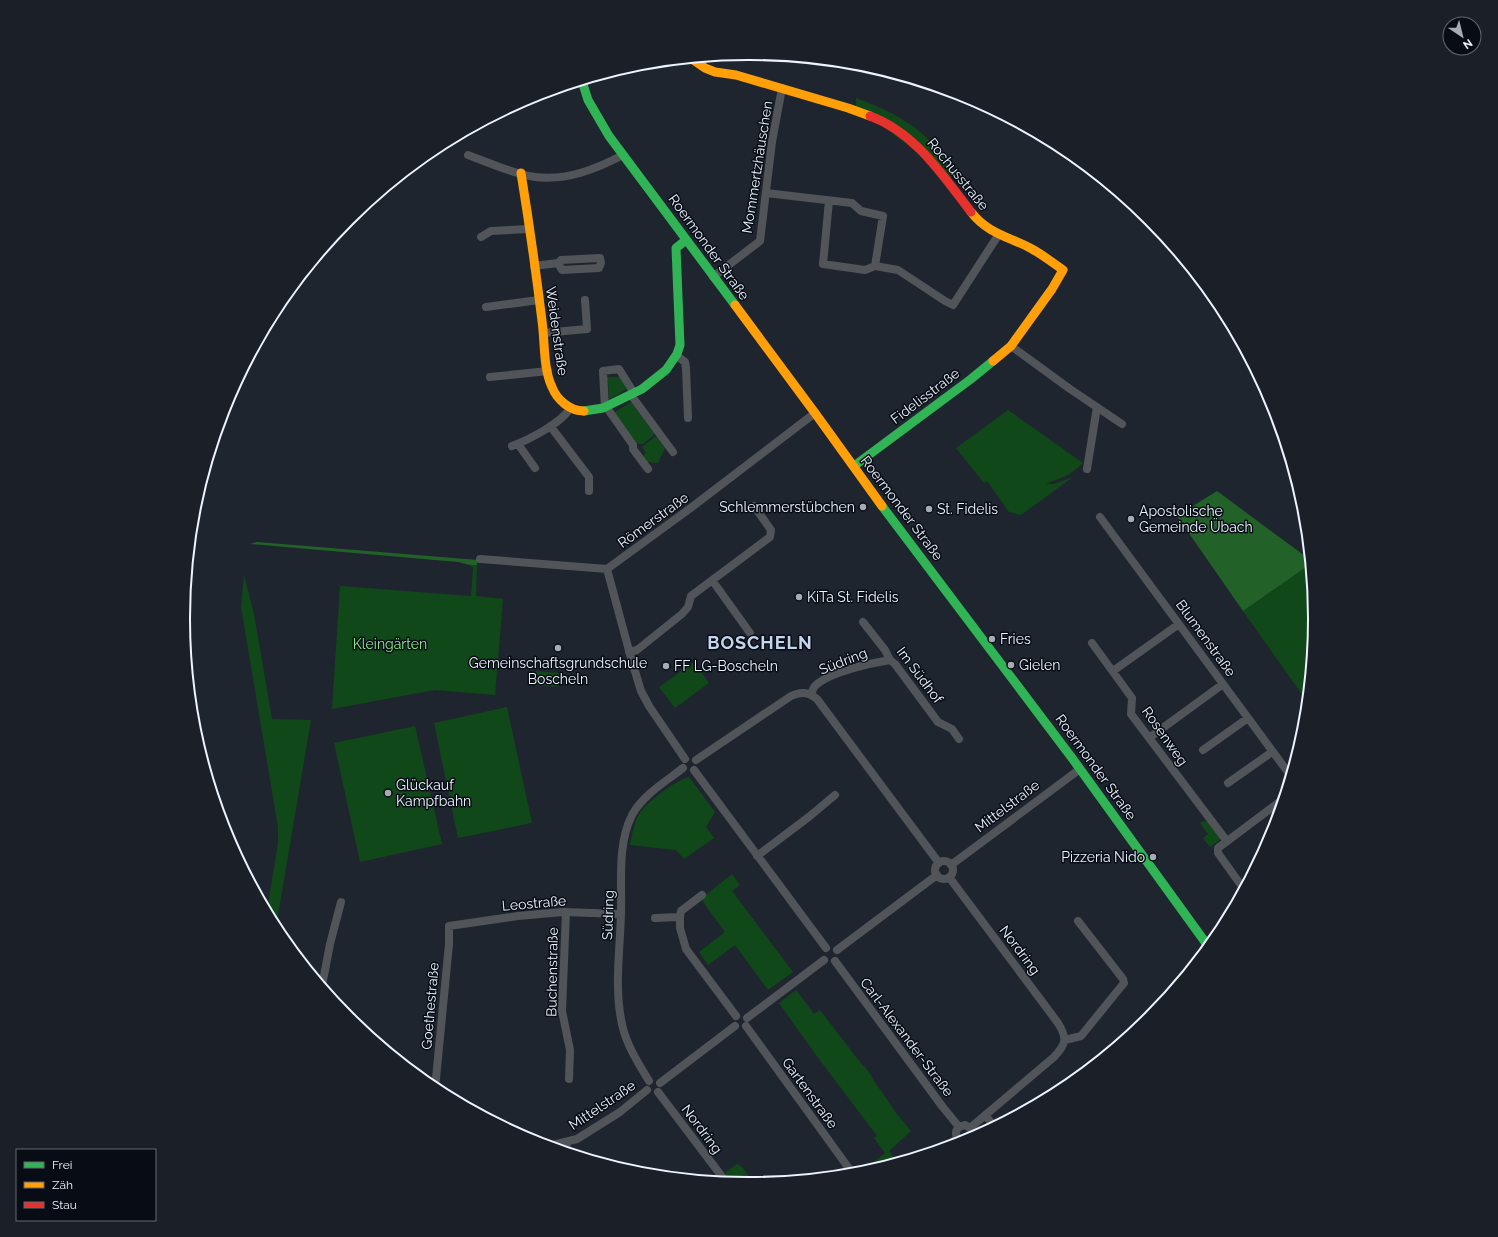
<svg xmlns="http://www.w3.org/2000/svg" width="1498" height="1237" font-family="Raleway,sans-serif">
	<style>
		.green { fill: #114819 }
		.forest { fill: #226229 }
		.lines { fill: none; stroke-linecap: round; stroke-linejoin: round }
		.street { stroke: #515458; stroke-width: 8 }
		.fast { stroke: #30b455; stroke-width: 9 }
		.slow { stroke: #ff9f0a; stroke-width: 9 }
		.jam { stroke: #e5322d; stroke-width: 9 }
		.poi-dot { fill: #a6acb6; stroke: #080d15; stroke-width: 1.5 }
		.labels { text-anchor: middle; stroke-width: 3; stroke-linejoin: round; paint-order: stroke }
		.street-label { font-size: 14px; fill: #eef4ff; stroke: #080d15 }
		.poi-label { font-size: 14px; fill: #eef4ff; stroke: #080d15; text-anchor: start }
		.park-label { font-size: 14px; fill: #8eed8f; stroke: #080d15 }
		.district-label { font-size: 18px; font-weight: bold; letter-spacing: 1px; fill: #c5d5ee; stroke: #080d15 }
		.rim { fill: none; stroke: #eef4ff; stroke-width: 2 }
	</style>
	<rect width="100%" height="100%" fill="#1f252f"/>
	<path class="green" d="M 856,98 C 882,108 908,119 928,139 C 938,149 947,162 956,173 L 950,178 L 946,174 L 856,106 Z
		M 607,377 L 620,377 L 629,388 L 610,399 L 612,403 L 609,400 L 608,381 L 606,380 Z
		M 631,402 L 654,433 L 654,435 L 643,444 L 637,444 L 634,442 L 613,413 Z
		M 1008,410 L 1083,463 C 1076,469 1070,475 1061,478 C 1056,480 1051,481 1046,484 L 1054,484 L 1073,477 L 1021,515 L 1009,512 L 987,481 L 984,483 L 956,448 Z
		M 656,436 L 665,448 L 658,463 L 645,462 L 641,457 L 646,453 L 642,447 Z
		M 470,565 L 477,565 L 476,596 L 503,599 L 495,695 L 435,690 L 332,709 L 340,586 L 471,596 L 473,568 Z
		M 1309,565 L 1314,619 L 1306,700 L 1243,611 Z
		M 244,575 L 254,614 L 272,719 L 311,720 L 276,927 L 267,910 L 278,843 L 278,827 L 241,607 Z
		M 694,662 L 709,683 L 675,708 L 659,687 Z
		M 536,671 L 559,673 L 558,687 L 535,685 Z
		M 507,707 L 532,823 L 458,838 L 434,723 Z
		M 415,726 L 442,844 L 360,862 L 334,743 Z
		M 689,777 L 715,812 L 706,827 L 714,838 L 684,859 L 676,850 L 630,845 C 631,839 634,824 637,818 C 644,803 674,781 689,777 Z
		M 1203,821 L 1210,822 L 1221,839 L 1210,847 L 1203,838 L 1208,834 L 1200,823 Z
		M 732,874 L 740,885 L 732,891 L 793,972 L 768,990 L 735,945 L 708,965 L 699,952 L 725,932 L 701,899 Z
		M 796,990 L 814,1014 L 820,1010 L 863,1066 L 865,1067 L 871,1075 L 872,1078 L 897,1114 L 911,1131 L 889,1151 L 897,1162 L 865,1171 L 869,1168 L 869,1166 L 885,1153 L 874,1138 L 877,1136 L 816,1055 L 779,1003 Z
		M 737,1164 L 741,1166 L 755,1183 L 732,1182 L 725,1173 Z"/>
	<path class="forest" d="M 1217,491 L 1309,559 L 1309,565 L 1243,611 L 1177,516 Z
		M 257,542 L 478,560 L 477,565 L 470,565 L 458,562 L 250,544 Z"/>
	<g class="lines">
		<path class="street" d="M 468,155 C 490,163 513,174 535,177 C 567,181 596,169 623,155
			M 766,193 L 852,203 L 861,211 L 883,216 L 875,266
			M 829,201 L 823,264 L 865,270 L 875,266 L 898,270 L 945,301 L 953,305 L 999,234
			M 481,237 L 491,231 L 529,229
			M 534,266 L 558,263 L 562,270 L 599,268 L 601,263 L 600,258 L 561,260 L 558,263
			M 713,277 L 760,241 L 772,142 L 782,88
			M 486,307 L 539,300
			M 543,333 L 587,329 L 585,300
			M 1011,346 L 1070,389 L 1122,424
			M 677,356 L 685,362 L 686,368 L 688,418
			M 490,377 L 548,371
			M 631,395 L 673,452
			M 605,408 L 603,371 L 619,369 L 634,393
			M 607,408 L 633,445 L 633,449 L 648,469
			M 551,427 L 589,477 L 589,491
			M 518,444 L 535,468
			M 512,446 C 528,440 562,423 570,408
			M 1087,469 L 1097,407
			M 1100,517 L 1290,775
			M 480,559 L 607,569 L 692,507 L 815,413
			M 607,569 L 631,658 L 641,691 L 649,706 L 685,759
			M 712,580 L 750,633
			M 863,622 L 885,650 L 890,660 L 895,664 L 938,722 L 952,729 L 959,739
			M 1092,643 L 1132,698 L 1131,714 L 1226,840
			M 629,652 L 637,650 L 682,614 L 688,607 L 691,596 L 770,537 L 771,530 L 754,506
			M 1113,671 L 1179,624
			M 811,695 C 812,692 813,688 815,686 C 829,672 871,663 890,660
			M 1149,738 L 1223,684
			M 1203,750 L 1248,718
			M 696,760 L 791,696 C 801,691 808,692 817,699 L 939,863
			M 694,770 L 826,948
			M 1228,783 L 1272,752
			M 757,856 L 810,816 L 835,795
			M935 870a9 9 0 1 1 18 0a9 9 0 1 1-18 0Z
			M 951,865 L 1080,769
			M 949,877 L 1058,1023 C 1068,1039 1066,1044 1054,1057 L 970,1128
			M 1243,888 L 1218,853 L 1218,848 L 1282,800
			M 566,912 L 562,1011 L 570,1050 L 569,1079
			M 680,917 L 681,911 L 702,895
			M 655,918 L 680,917 L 680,928 L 686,949 L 736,1016
			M 837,950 L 937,875
			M 835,961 L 942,1106 L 959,1127
			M 322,986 L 330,944 L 341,902
			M 747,1018 L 824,960
			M 746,1026 L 853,1174
			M 1065,1040 L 1081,1036 L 1124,983 L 1123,979 L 1078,921
			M 649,1081 C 638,1063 626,1044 622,1024 C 614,988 620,951 621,914 C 622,882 617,845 632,815 C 643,795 665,782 683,768
			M 660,1083 L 735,1026
			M 435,1089 L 449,944 L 449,926 L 518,916 L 563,912 L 621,914
			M 658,1092 L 726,1182
			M 985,1115 L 994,1126
			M 964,1141 L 959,1140 C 955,1135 955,1131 959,1127 L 965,1125 L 970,1128 L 972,1132 L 970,1138
			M 566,1142 L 567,1151
			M 549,1146 L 577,1139 L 620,1112 L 647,1090
			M 948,1146 L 957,1138"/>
		<path class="fast" d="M 582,81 L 588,100 L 609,136 L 735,305
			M 584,411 L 603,408 L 642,389 L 666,370 L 677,354 L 680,345 L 676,248 L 686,240
			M 854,466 L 971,379 L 993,361
			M 882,506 L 1072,758 L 1208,946"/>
		<path class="slow" d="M 692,59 L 705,68 L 715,72 L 736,75 L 848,108 L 870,116
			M 521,173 C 529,222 536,272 542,321 C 545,342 543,368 552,387 C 557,400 570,411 584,411
			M 971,212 C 988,234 1010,237 1032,249 C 1043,255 1053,263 1063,270 L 1052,289 L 1011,346 L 993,361
			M 735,305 L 815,413 L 882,506"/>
		<path class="jam" d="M 870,116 C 916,133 943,176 971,212"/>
	</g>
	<g class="poi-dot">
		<circle cx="863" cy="507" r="4"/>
		<circle cx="929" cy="509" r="4"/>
		<circle cx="1131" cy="519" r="4"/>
		<circle cx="799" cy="597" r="4"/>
		<circle cx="992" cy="639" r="4"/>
		<circle cx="558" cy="648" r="4"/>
		<circle cx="1011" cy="665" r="4"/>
		<circle cx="666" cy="666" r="4"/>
		<circle cx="388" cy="793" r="4"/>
		<circle cx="1153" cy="857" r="4"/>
	</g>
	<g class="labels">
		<g class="street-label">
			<text transform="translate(757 167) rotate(-81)" y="5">Mommertzhäuschen</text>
			<text transform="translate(958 174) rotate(51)" y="5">Rochusstraße</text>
			<text transform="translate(709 247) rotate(54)" y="5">Roermonder Straße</text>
			<text transform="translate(557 331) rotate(82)" y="5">Weidenstraße</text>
			<text transform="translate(925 396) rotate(-37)" y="5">Fidelisstraße</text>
			<text transform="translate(902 508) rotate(53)" y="5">Roermonder Straße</text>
			<text transform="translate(653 520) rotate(-36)" y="5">Römerstraße</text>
			<text transform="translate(1206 638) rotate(54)" y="5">Blumenstraße</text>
			<text transform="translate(843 661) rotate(-21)" y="5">Südring</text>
			<text transform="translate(920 675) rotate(53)" y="5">Im Südhof</text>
			<text transform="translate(1165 736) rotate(55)" y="5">Rosenweg</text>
			<text transform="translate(1096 767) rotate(54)" y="5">Roermonder Straße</text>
			<text transform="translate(1007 806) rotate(-37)" y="5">Mittelstraße</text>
			<text transform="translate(534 903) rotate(-5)" y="5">Leostraße</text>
			<text transform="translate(608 915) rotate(-88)" y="5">Südring</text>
			<text transform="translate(1020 950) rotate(53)" y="5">Nordring</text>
			<text transform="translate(552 972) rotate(-89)" y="5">Buchenstraße</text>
			<text transform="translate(430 1006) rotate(-85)" y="5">Goethestraße</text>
			<text transform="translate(907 1037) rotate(53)" y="5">Carl-Alexander-Straße</text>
			<text transform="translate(810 1093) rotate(54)" y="5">Gartenstraße</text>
			<text transform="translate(602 1105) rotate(-34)" y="5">Mittelstraße</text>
			<text transform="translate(702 1129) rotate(53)" y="5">Nordring</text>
		</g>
		<g class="poi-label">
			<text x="855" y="512" text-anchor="end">Schlemmerstübchen</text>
			<text x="937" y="514">St. Fidelis</text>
			<text x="1139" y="516">Apostolische<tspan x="1139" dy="16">Gemeinde Übach</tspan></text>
			<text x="807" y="602">KiTa St. Fidelis</text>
			<text x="1000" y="644">Fries</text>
			<text x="558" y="668" text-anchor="middle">Gemeinschaftsgrundschule<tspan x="558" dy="16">Boscheln</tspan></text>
			<text x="1019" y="670">Gielen</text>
			<text x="674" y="671">FF LG-Boscheln</text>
			<text x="396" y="790">Glückauf<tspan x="396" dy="16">Kampfbahn</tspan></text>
			<text x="1145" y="862" text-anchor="end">Pizzeria Nido</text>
		</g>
		<g class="park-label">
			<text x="390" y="649">Kleingärten</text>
		</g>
		<g class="district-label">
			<text x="760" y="649">BOSCHELN</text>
		</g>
	</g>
	<path d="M0 0H1498V1237H0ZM748 60H750A558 558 0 0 1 1308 618V619A558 558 0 0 1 750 1177H748A558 558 0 0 1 190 619V618A558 558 0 0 1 748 60Z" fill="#1a1f28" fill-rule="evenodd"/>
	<path class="rim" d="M748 60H750A558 558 0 0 1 1308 618V619A558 558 0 0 1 750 1177H748A558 558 0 0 1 190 619V618A558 558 0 0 1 748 60Z"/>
	<rect x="16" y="1149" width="140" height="72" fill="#080d15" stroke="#646973"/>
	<rect x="24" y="1162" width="20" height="6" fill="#30b455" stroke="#646973"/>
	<text x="52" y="1169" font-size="12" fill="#eef4ff">Frei</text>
	<rect x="24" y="1182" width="20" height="6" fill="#ff9f0a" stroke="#646973"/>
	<text x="52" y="1189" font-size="12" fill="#eef4ff">Zäh</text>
	<rect x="24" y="1202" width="20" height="6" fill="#e5322d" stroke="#646973"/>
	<text x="52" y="1209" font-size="12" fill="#eef4ff">Stau</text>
	<g transform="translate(1462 36) rotate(145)"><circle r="19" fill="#080d15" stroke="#646973"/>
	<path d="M0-3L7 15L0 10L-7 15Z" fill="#a6acb6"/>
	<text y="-6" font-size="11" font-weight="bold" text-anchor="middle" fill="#eef4ff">N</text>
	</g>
</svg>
